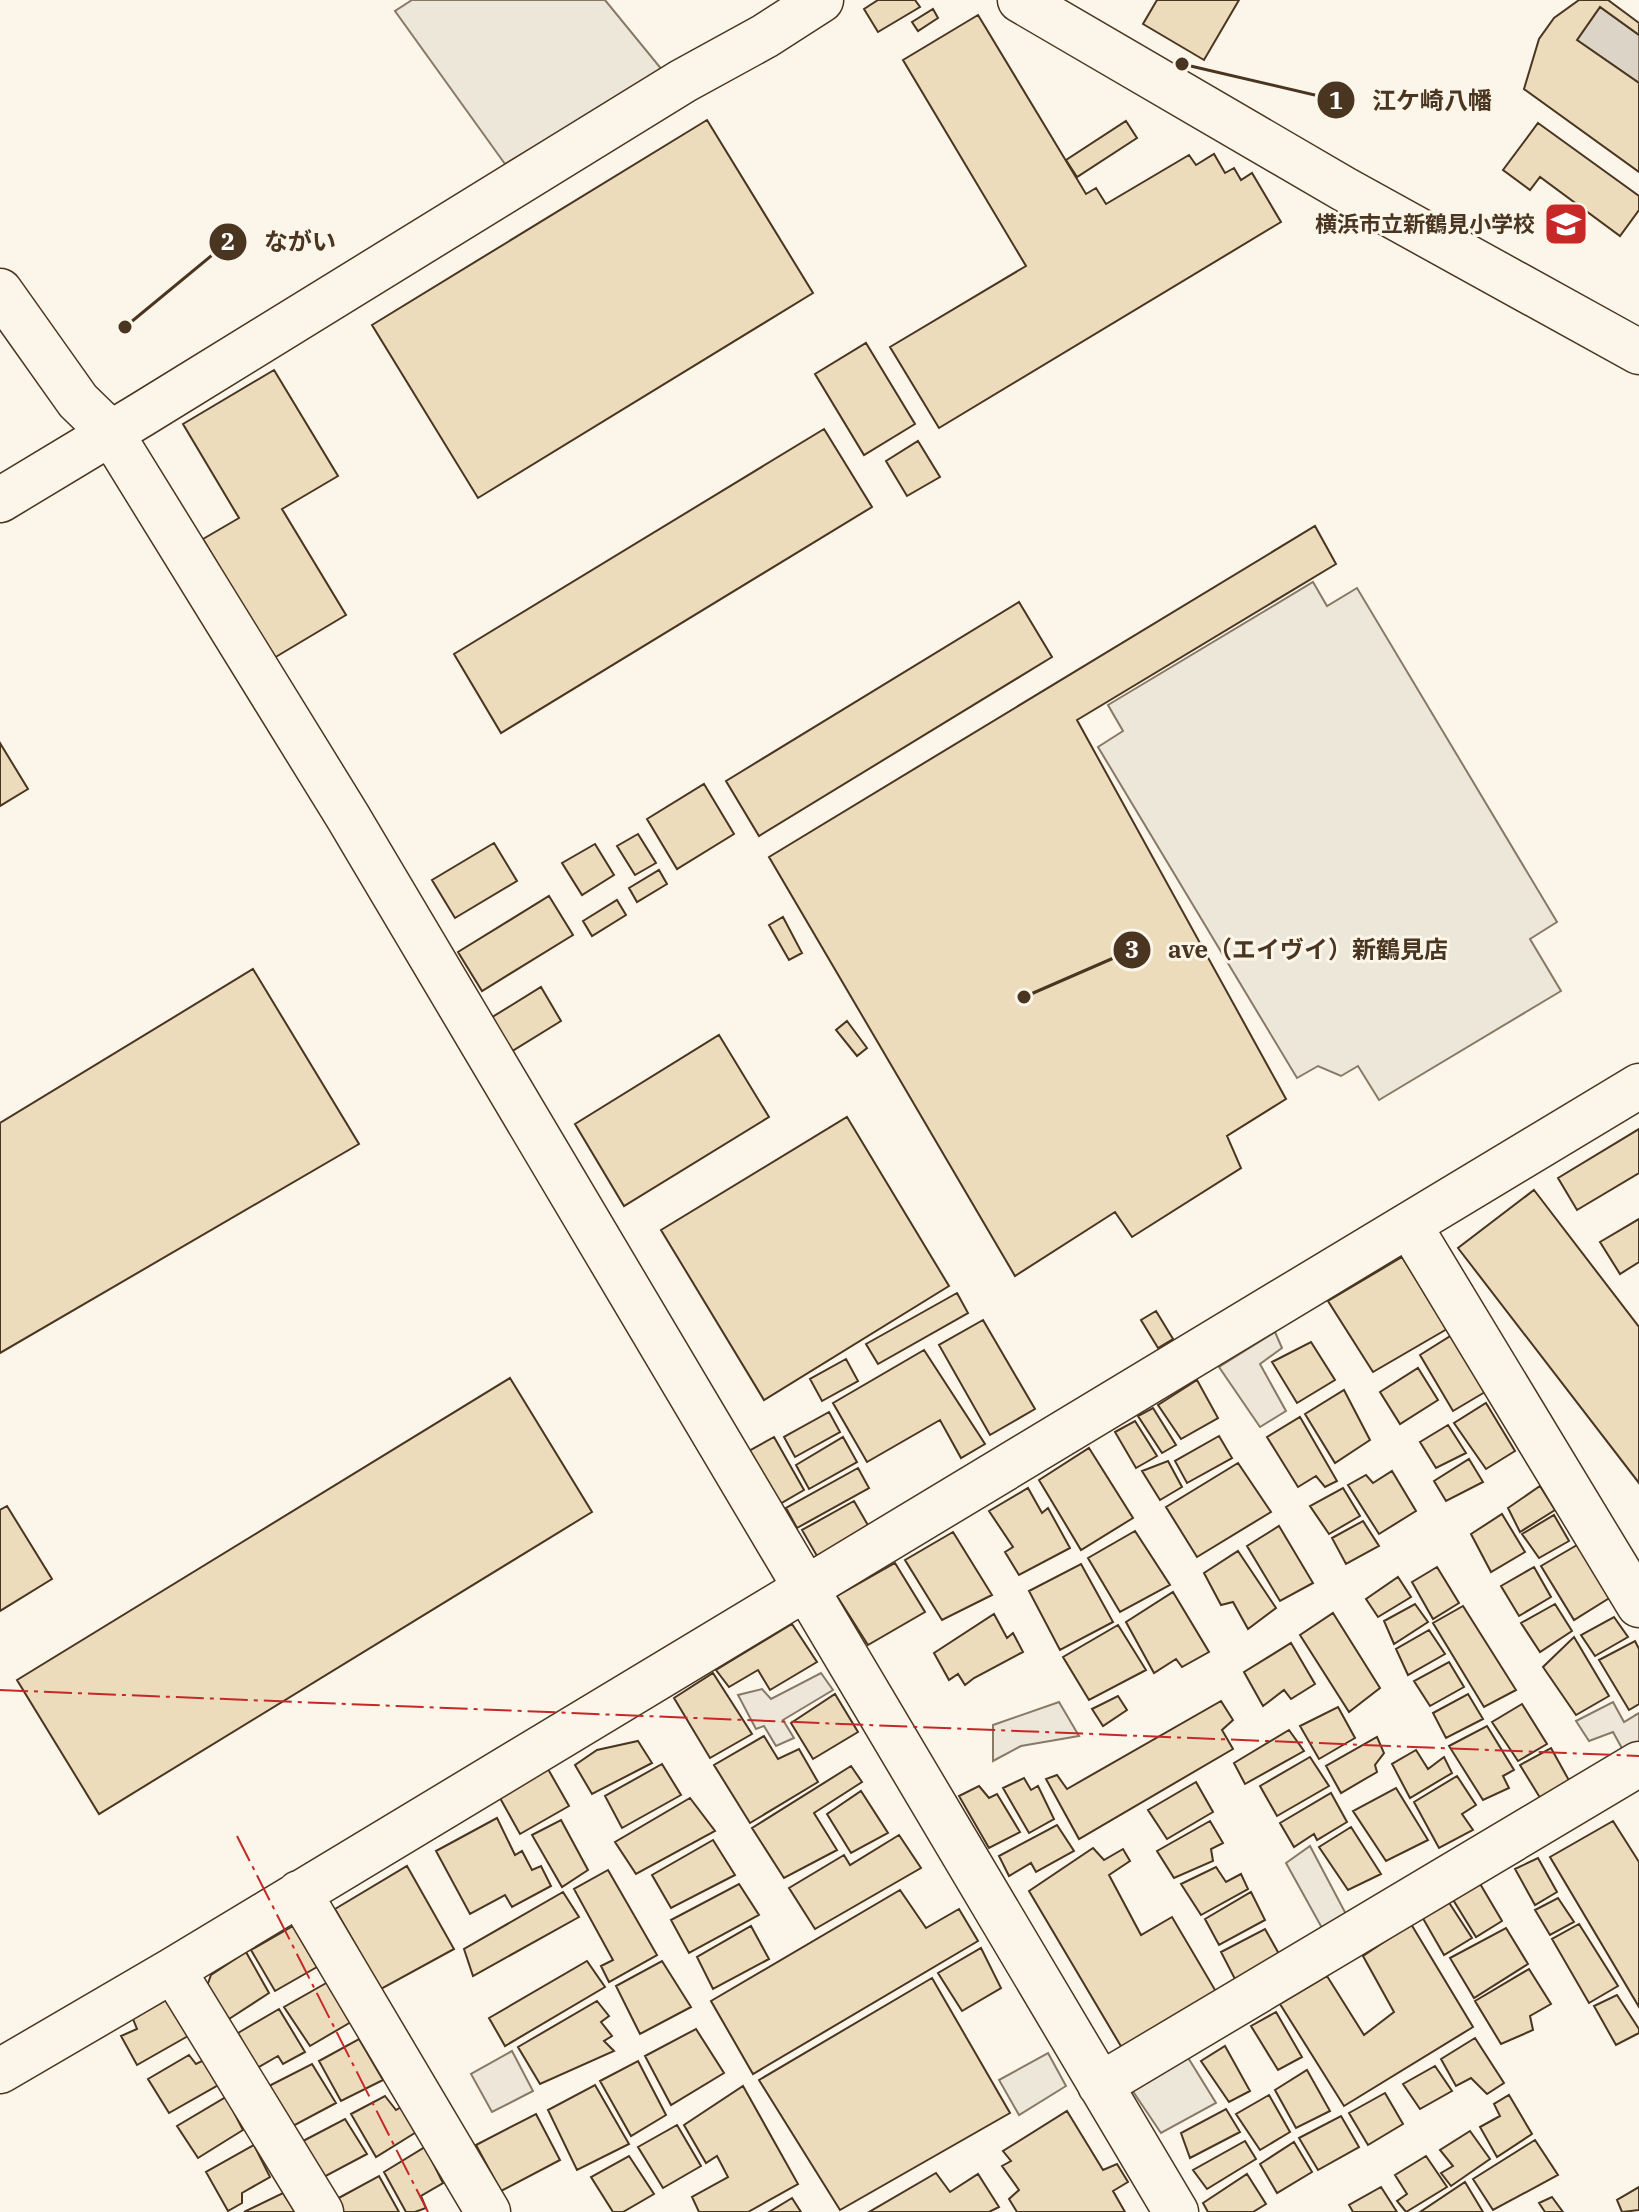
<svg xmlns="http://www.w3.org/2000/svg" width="1639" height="2212" font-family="'IBM Plex Serif','Noto Sans JP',serif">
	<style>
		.green { fill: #ede6d9; stroke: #887966; stroke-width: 2 }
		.parking { fill: #ede7d9; stroke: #887966; stroke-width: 2 }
		.water { fill: #dcd4c6; stroke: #887966; stroke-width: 2 }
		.building { fill: #ecdcbc; stroke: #4a3520; stroke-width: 2 }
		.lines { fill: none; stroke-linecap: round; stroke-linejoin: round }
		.minor-casing { stroke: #4a3520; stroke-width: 47 }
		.minor { stroke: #fbf6e9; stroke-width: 44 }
		.power { stroke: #c62828; stroke-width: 2; stroke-dasharray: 28 6 4 6; stroke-linecap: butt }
		.labels { text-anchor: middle; stroke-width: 6; stroke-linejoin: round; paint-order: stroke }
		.poi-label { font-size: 22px; font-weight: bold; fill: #4a3520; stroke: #fbf6e9; text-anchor: end }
		.leader { fill: none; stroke: #4a3520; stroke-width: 3 }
		.callout-dot { fill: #4a3520; stroke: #fbf6e9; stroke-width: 3 }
		.mark-label { font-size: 24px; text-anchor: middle; font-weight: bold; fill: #fff }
		.callout-label { font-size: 24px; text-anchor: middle; font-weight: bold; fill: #4a3520; stroke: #fbf6e9; stroke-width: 6; stroke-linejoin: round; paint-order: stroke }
	</style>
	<rect width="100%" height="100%" fill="#fbf6e9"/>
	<path class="green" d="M 1275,1332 L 1282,1348 L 1260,1364 L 1286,1411 L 1260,1427 L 1219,1367 Z
		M 821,1673 L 833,1690 L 783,1720 L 794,1738 L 776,1746 L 764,1726 L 756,1729 L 738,1695 L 762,1689 L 771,1699 Z
		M 1613,1702 L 1624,1722 L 1639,1713 L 1639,1743 L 1624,1752 L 1613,1732 L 1589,1741 L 1576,1721 Z
		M 512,2051 L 533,2091 L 492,2112 L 471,2074 Z"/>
	<path class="parking" d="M 412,0 L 605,0 L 663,71 L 505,164 L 395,11 Z
		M 1313,582 L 1327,606 L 1357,588 L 1557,922 L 1530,939 L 1561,991 L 1379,1100 L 1358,1066 L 1341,1076 L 1318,1066 L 1297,1078 L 1098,747 L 1123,731 L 1108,705 Z
		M 1059,1702 L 1079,1736 L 1021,1746 L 993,1761 L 993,1725 Z
		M 1310,1846 L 1347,1916 L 1322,1928 L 1286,1863 Z
		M 1048,2053 L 1066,2086 L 1019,2115 L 999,2080 Z
		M 1187,2056 L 1216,2103 L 1161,2133 L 1132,2090 Z"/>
	<path class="water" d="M 1600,7 L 1639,35 L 1639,83 L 1577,40 Z"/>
	<path class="building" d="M 878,0 L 915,0 L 920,7 L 878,32 L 864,9 Z
		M 1157,0 L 1239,0 L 1204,60 L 1143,24 Z
		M 1579,0 L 1608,0 L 1639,23 L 1639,35 L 1600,7 L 1577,40 L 1639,83 L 1639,172 L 1524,89 L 1539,39 L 1554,18 Z
		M 933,9 L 938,18 L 918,31 L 912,22 Z
		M 978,15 L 1086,194 L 1096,188 L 1106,204 L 1189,155 L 1196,165 L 1214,154 L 1225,173 L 1234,168 L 1241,180 L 1252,173 L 1281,222 L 939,428 L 890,347 L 1026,266 L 903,60 Z
		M 707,120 L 813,293 L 478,498 L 372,325 Z
		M 1126,121 L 1137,138 L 1077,177 L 1066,160 Z
		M 1538,123 L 1639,196 L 1639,210 L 1620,236 L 1540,177 L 1530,190 L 1503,170 Z
		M 866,343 L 915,424 L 864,455 L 815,374 Z
		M 274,370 L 338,476 L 282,509 L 346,615 L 274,658 L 203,539 L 239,518 L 183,424 Z
		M 824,429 L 872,507 L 501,733 L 454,654 Z
		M 918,441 L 940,477 L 907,496 L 886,461 Z
		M 1315,526 L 1336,564 L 1077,720 L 1286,1099 L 1227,1136 L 1241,1168 L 1132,1237 L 1115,1212 L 1015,1276 L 769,857 Z
		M 1019,602 L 1052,657 L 759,836 L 726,781 Z
		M 0,743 L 28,789 L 0,806 Z
		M 704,784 L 734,834 L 677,869 L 647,819 Z
		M 638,834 L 656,863 L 635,875 L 617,846 Z
		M 494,843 L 517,881 L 455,918 L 432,880 Z
		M 595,844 L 614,875 L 582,895 L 562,863 Z
		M 659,870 L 667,884 L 637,902 L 629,888 Z
		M 549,896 L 573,935 L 482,991 L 458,952 Z
		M 617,900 L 626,915 L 592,936 L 583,921 Z
		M 783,917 L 802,953 L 789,960 L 769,925 Z
		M 253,969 L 359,1144 L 0,1353 L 0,1123 Z
		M 541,987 L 561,1021 L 509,1053 L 489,1019 Z
		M 847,1021 L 867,1048 L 857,1056 L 836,1030 Z
		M 719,1035 L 769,1117 L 624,1206 L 575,1124 Z
		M 847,1117 L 949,1286 L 764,1400 L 661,1230 Z
		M 1639,1129 L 1639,1173 L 1577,1210 L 1558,1178 Z
		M 1534,1190 L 1639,1327 L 1639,1483 L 1458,1248 Z
		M 1639,1219 L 1639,1262 L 1620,1274 L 1600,1242 Z
		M 1402,1257 L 1447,1329 L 1373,1372 L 1328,1301 Z
		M 957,1293 L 968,1313 L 878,1364 L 866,1344 Z
		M 1156,1311 L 1173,1339 L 1158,1348 L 1141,1320 Z
		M 983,1320 L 1035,1409 L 990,1435 L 939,1345 Z
		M 1452,1335 L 1485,1392 L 1453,1411 L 1420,1355 Z
		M 1311,1342 L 1335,1380 L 1297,1403 L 1272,1362 Z
		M 924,1350 L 985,1444 L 961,1458 L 940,1420 L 867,1462 L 833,1403 Z
		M 846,1359 L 858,1381 L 822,1401 L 810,1379 Z
		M 1418,1368 L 1438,1400 L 1400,1424 L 1380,1392 Z
		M 510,1378 L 592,1512 L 99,1814 L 17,1680 Z
		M 1197,1380 L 1218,1418 L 1181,1439 L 1158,1405 Z
		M 1344,1390 L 1370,1440 L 1335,1463 L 1305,1414 Z
		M 1486,1403 L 1515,1451 L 1486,1469 L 1454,1423 Z
		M 1153,1408 L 1176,1445 L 1162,1453 L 1138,1416 Z
		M 829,1412 L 840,1432 L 795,1457 L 784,1437 Z
		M 1300,1417 L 1337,1481 L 1325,1487 L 1316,1476 L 1298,1487 L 1267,1437 Z
		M 1135,1421 L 1157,1456 L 1136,1468 L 1115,1432 Z
		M 1448,1425 L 1466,1453 L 1436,1468 L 1420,1442 Z
		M 1219,1436 L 1232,1458 L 1187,1483 L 1175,1461 Z
		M 774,1437 L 804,1490 L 778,1505 L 749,1451 Z
		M 843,1437 L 857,1462 L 809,1489 L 796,1465 Z
		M 1089,1448 L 1133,1518 L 1081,1550 L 1039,1480 Z
		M 1469,1459 L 1483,1482 L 1446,1501 L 1434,1481 Z
		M 1168,1461 L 1182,1487 L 1160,1500 L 1142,1471 Z
		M 1238,1463 L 1271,1512 L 1197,1557 L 1166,1507 Z
		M 858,1468 L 869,1488 L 797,1528 L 786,1508 Z
		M 1392,1471 L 1416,1511 L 1379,1534 L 1348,1485 L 1366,1475 L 1373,1483 Z
		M 1540,1486 L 1555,1510 L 1520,1532 L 1508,1508 Z
		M 1028,1488 L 1042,1513 L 1048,1508 L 1070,1548 L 1019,1575 L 1005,1552 L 1013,1547 L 989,1511 Z
		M 1343,1488 L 1360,1516 L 1329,1534 L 1310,1506 Z
		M 854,1501 L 869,1527 L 817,1556 L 802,1530 Z
		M 7,1506 L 52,1579 L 0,1611 L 0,1510 Z
		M 1502,1514 L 1525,1552 L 1491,1572 L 1471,1534 Z
		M 1554,1515 L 1569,1541 L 1539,1558 L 1522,1534 Z
		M 1363,1521 L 1379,1546 L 1346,1564 L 1332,1538 Z
		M 1279,1526 L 1313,1583 L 1280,1601 L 1247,1546 Z
		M 1135,1531 L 1170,1585 L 1120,1612 L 1088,1558 Z
		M 953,1532 L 992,1595 L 942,1620 L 905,1560 Z
		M 1577,1545 L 1611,1597 L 1574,1620 L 1541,1566 Z
		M 1238,1551 L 1276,1608 L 1248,1629 L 1233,1602 L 1221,1605 L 1204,1573 Z
		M 895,1563 L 925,1612 L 868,1645 L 837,1596 Z
		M 1081,1564 L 1113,1622 L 1060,1650 L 1029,1591 Z
		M 1437,1567 L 1459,1603 L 1433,1619 L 1412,1582 Z
		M 1534,1567 L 1551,1597 L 1519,1616 L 1501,1586 Z
		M 1398,1577 L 1411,1597 L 1378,1617 L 1366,1599 Z
		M 1173,1592 L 1209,1652 L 1182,1667 L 1176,1659 L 1154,1673 L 1126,1622 Z
		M 1415,1604 L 1428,1622 L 1394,1644 L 1384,1621 Z
		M 1555,1604 L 1572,1631 L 1540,1652 L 1521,1623 Z
		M 1463,1606 L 1516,1690 L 1484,1707 L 1433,1623 Z
		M 1333,1613 L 1380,1688 L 1349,1712 L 1300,1635 Z
		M 994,1614 L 1007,1638 L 1013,1633 L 1023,1652 L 974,1678 L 965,1685 L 958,1674 L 949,1680 L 934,1653 Z
		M 1614,1617 L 1628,1637 L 1595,1656 L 1581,1635 Z
		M 792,1624 L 817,1662 L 770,1690 L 758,1670 L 729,1687 L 716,1670 Z
		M 1118,1625 L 1146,1670 L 1089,1700 L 1063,1657 Z
		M 1429,1630 L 1445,1654 L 1408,1675 L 1396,1649 Z
		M 1574,1637 L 1609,1696 L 1576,1715 L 1543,1667 Z
		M 1635,1641 L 1639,1649 L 1639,1704 L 1629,1710 L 1599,1660 Z
		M 1291,1643 L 1315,1684 L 1291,1699 L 1284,1690 L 1263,1706 L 1244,1672 Z
		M 1449,1662 L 1464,1687 L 1430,1706 L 1414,1681 Z
		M 713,1673 L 752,1734 L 710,1758 L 674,1698 Z
		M 835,1694 L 858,1732 L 813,1759 L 791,1723 Z
		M 1468,1694 L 1483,1719 L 1446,1738 L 1433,1713 Z
		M 1118,1696 L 1127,1710 L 1103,1726 L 1092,1709 Z
		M 1221,1701 L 1233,1720 L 1222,1730 L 1233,1749 L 1079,1839 L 1046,1779 L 1057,1775 L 1067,1789 Z
		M 1522,1704 L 1547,1744 L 1518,1761 L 1492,1722 Z
		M 1338,1707 L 1355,1738 L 1319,1759 L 1300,1726 Z
		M 1487,1726 L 1514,1770 L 1503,1776 L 1509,1788 L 1483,1800 L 1449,1746 Z
		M 1289,1730 L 1304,1751 L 1245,1784 L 1234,1763 Z
		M 764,1736 L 778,1759 L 799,1749 L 818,1782 L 750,1823 L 714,1765 Z
		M 1377,1737 L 1384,1753 L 1375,1765 L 1377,1772 L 1341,1793 L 1326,1766 Z
		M 638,1741 L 652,1763 L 592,1794 L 575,1765 L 597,1750 Z
		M 1551,1748 L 1571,1784 L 1542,1801 L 1520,1765 Z
		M 1416,1750 L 1428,1769 L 1444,1757 L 1452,1773 L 1410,1798 L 1392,1764 Z
		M 1310,1757 L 1329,1786 L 1277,1816 L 1260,1786 Z
		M 662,1764 L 681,1795 L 622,1828 L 605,1796 Z
		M 851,1766 L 862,1782 L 814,1813 L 837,1850 L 784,1878 L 752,1828 Z
		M 548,1769 L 569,1806 L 520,1834 L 500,1798 Z
		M 1457,1776 L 1476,1805 L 1462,1814 L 1473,1830 L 1439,1848 L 1414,1802 Z
		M 1024,1778 L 1031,1790 L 1038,1786 L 1054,1819 L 1029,1833 L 1003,1788 Z
		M 1196,1782 L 1213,1812 L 1167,1839 L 1148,1810 Z
		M 979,1786 L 989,1798 L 997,1794 L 1020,1832 L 989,1848 L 959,1796 Z
		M 1396,1788 L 1428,1840 L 1386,1861 L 1353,1811 Z
		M 861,1791 L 888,1833 L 851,1853 L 827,1814 Z
		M 1331,1793 L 1347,1822 L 1317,1840 L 1314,1834 L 1294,1847 L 1280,1823 Z
		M 690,1798 L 715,1831 L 636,1874 L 615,1842 Z
		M 497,1818 L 515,1855 L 522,1851 L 532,1870 L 541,1866 L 551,1886 L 512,1907 L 505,1895 L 470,1914 L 436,1851 Z
		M 561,1820 L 588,1870 L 562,1887 L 532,1835 Z
		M 1210,1821 L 1223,1843 L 1211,1849 L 1213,1861 L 1174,1878 L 1157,1851 Z
		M 1613,1821 L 1639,1862 L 1639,2007 L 1550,1857 Z
		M 1057,1825 L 1074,1851 L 1036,1872 L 1031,1863 L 1009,1876 L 999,1856 Z
		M 1351,1827 L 1381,1874 L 1348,1890 L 1319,1847 Z
		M 899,1835 L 921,1868 L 815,1929 L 789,1888 L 844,1855 L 850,1865 Z
		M 713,1840 L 735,1875 L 671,1908 L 652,1875 Z
		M 1093,1848 L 1104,1860 L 1123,1849 L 1130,1861 L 1109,1875 L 1141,1935 L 1172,1917 L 1218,1995 L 1122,2048 L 1029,1891 Z
		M 1538,1858 L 1557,1892 L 1535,1905 L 1515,1869 Z
		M 407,1866 L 454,1949 L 381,1989 L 335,1909 Z
		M 1216,1867 L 1226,1882 L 1241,1874 L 1248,1889 L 1201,1915 L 1181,1884 Z
		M 608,1870 L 657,1955 L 609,1982 L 601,1966 L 613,1960 L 574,1889 Z
		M 1479,1882 L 1502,1921 L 1476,1937 L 1452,1898 Z
		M 739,1884 L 759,1915 L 689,1953 L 671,1920 Z
		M 900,1890 L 926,1928 L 959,1909 L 978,1941 L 753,2074 L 711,2001 Z
		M 563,1892 L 579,1917 L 473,1976 L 464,1949 Z
		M 1251,1892 L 1265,1920 L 1219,1945 L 1205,1919 Z
		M 1558,1898 L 1574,1922 L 1550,1935 L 1535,1910 Z
		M 1448,1901 L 1472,1938 L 1444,1955 L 1421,1915 Z
		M 1411,1924 L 1473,2027 L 1344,2106 L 1280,2004 L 1327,1976 L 1364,2035 L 1394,2012 L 1363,1956 Z
		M 1579,1924 L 1618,1986 L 1589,2003 L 1552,1939 Z
		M 293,1926 L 317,1967 L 275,1991 L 251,1950 Z
		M 751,1926 L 769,1959 L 713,1989 L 697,1957 Z
		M 1506,1928 L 1528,1964 L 1474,1998 L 1450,1958 Z
		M 1265,1929 L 1283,1961 L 1237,1983 L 1221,1952 Z
		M 981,1948 L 1001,1988 L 962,2011 L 938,1973 Z
		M 246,1952 L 269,1993 L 229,2019 L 206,1989 L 211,1975 Z
		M 587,1961 L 605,1987 L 505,2046 L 489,2018 Z
		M 662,1961 L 691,2007 L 640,2034 L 616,1986 Z
		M 1529,1969 L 1551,2004 L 1530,2016 L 1533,2030 L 1501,2044 L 1475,2001 Z
		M 932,1978 L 1010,2113 L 840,2210 L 759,2080 Z
		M 328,1982 L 351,2022 L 310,2046 L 284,2007 Z
		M 1617,1995 L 1639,2029 L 1639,2033 L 1616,2045 L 1594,2006 Z
		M 166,2000 L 188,2036 L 137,2065 L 121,2036 L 137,2029 L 133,2019 Z
		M 597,2001 L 609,2016 L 601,2022 L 612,2036 L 604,2041 L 614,2051 L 540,2084 L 518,2047 Z
		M 279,2009 L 305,2052 L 283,2064 L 278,2056 L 257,2068 L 238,2033 Z
		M 1276,2012 L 1302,2057 L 1278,2070 L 1251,2026 Z
		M 696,2029 L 724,2073 L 671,2105 L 645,2056 Z
		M 1475,2038 L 1504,2083 L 1487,2094 L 1471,2078 L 1456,2086 L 1441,2059 Z
		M 359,2039 L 383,2080 L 341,2101 L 319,2061 Z
		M 1225,2046 L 1250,2091 L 1229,2102 L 1201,2061 Z
		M 189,2055 L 196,2064 L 206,2059 L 220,2084 L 169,2113 L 148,2079 Z
		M 638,2061 L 666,2115 L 631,2136 L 600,2081 Z
		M 312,2064 L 336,2103 L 293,2126 L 269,2086 Z
		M 1435,2066 L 1452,2091 L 1420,2109 L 1403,2084 Z
		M 1307,2070 L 1330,2111 L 1296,2128 L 1275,2090 Z
		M 595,2085 L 629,2144 L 577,2170 L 548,2110 Z
		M 743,2086 L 798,2184 L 748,2212 L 699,2212 L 692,2197 L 728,2177 L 717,2156 L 706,2163 L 684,2125 Z
		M 1385,2093 L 1403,2124 L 1368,2145 L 1349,2113 Z
		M 1269,2095 L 1290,2132 L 1260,2150 L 1236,2114 Z
		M 1509,2095 L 1532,2134 L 1497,2157 L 1480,2127 L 1500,2116 L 1494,2104 Z
		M 385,2096 L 396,2110 L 403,2106 L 418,2131 L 376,2157 L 351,2114 Z
		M 226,2097 L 243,2130 L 198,2158 L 177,2126 Z
		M 1226,2109 L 1240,2132 L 1190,2158 L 1181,2133 Z
		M 1067,2111 L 1103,2170 L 1117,2164 L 1128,2182 L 1113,2191 L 1125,2212 L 1017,2212 L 1009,2199 L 1019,2190 L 1002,2166 L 1011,2161 L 1003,2151 Z
		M 536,2114 L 560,2160 L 501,2191 L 476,2145 Z
		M 1341,2116 L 1359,2147 L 1318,2170 L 1299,2138 Z
		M 345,2119 L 367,2154 L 322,2178 L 303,2141 Z
		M 677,2125 L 701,2166 L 663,2188 L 638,2147 Z
		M 1470,2131 L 1490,2159 L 1451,2186 L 1441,2173 L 1453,2166 L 1440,2150 Z
		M 1535,2140 L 1558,2175 L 1493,2210 L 1473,2179 Z
		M 1245,2141 L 1256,2159 L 1207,2189 L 1193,2170 Z
		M 1294,2142 L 1312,2172 L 1277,2193 L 1260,2164 Z
		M 254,2145 L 270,2177 L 242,2193 L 242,2203 L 228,2211 L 206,2172 Z
		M 425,2147 L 443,2183 L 421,2196 L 426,2208 L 415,2212 L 406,2212 L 384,2172 Z
		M 629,2156 L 654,2194 L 623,2212 L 613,2212 L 591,2177 Z
		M 1426,2156 L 1447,2187 L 1406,2212 L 1397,2201 L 1407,2194 L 1395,2175 Z
		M 936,2173 L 950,2192 L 978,2174 L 999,2207 L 989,2212 L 869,2212 Z
		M 1247,2174 L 1266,2204 L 1253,2212 L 1208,2212 L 1203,2203 Z
		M 379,2176 L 399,2212 L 342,2212 L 335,2200 Z
		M 1465,2182 L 1483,2212 L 1420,2212 Z
		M 1381,2187 L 1397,2212 L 1353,2212 L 1349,2205 Z
		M 1639,2187 L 1639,2210 L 1622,2212 L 1617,2200 Z
		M 283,2193 L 295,2212 L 244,2212 Z
		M 1552,2197 L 1563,2212 L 1545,2212 L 1539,2203 Z
		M 792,2198 L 801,2212 L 769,2212 Z"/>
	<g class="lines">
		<g class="minor-casing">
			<path id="minor" d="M 1020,0 L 1344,189 L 1639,352
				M 0,291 L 78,401 L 111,433 L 348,817 L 1176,2212
				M 0,500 L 141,415 L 683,81 L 765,36 L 821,0
				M 1409,1225 L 1639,1605
				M 299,1893 L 488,2212
				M 173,1970 L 321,2212
				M 0,2071 L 173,1970 L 1639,1086
				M 1100,2085 L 1639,1764"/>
		</g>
		<use href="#minor" class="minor"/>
		<path class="power" d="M 0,1690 L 1639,1756
			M 237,1836 L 428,2212"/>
	</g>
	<defs>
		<g id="school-square" transform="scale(2.3)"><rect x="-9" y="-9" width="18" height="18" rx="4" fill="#c62828" stroke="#fbf6e9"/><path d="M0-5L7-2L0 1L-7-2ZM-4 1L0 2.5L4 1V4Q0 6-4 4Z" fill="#fff"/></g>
	</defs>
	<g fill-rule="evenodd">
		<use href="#school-square" x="1566" y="224"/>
	</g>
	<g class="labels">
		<g class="poi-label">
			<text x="1535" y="232">横浜市立新鶴見小学校</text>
		</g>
	</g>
	<path class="leader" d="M1182 64L1336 100M125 327L228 242M1024 997L1132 950"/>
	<g class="callout-dot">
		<circle cx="1182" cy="64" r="8"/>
		<circle cx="125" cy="327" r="8"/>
		<circle cx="1024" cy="997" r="8"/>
		<circle cx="1336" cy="100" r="20"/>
		<circle cx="228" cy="242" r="20"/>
		<circle cx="1132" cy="950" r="20"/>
	</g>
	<g class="mark-label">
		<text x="1336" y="109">1</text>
		<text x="228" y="250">2</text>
		<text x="1132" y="958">3</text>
	</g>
	<g class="callout-label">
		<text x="1432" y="109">江ケ崎八幡</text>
		<text x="300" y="250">ながい</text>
		<text x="1308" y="958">ave（エイヴイ）新鶴見店</text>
	</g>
</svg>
